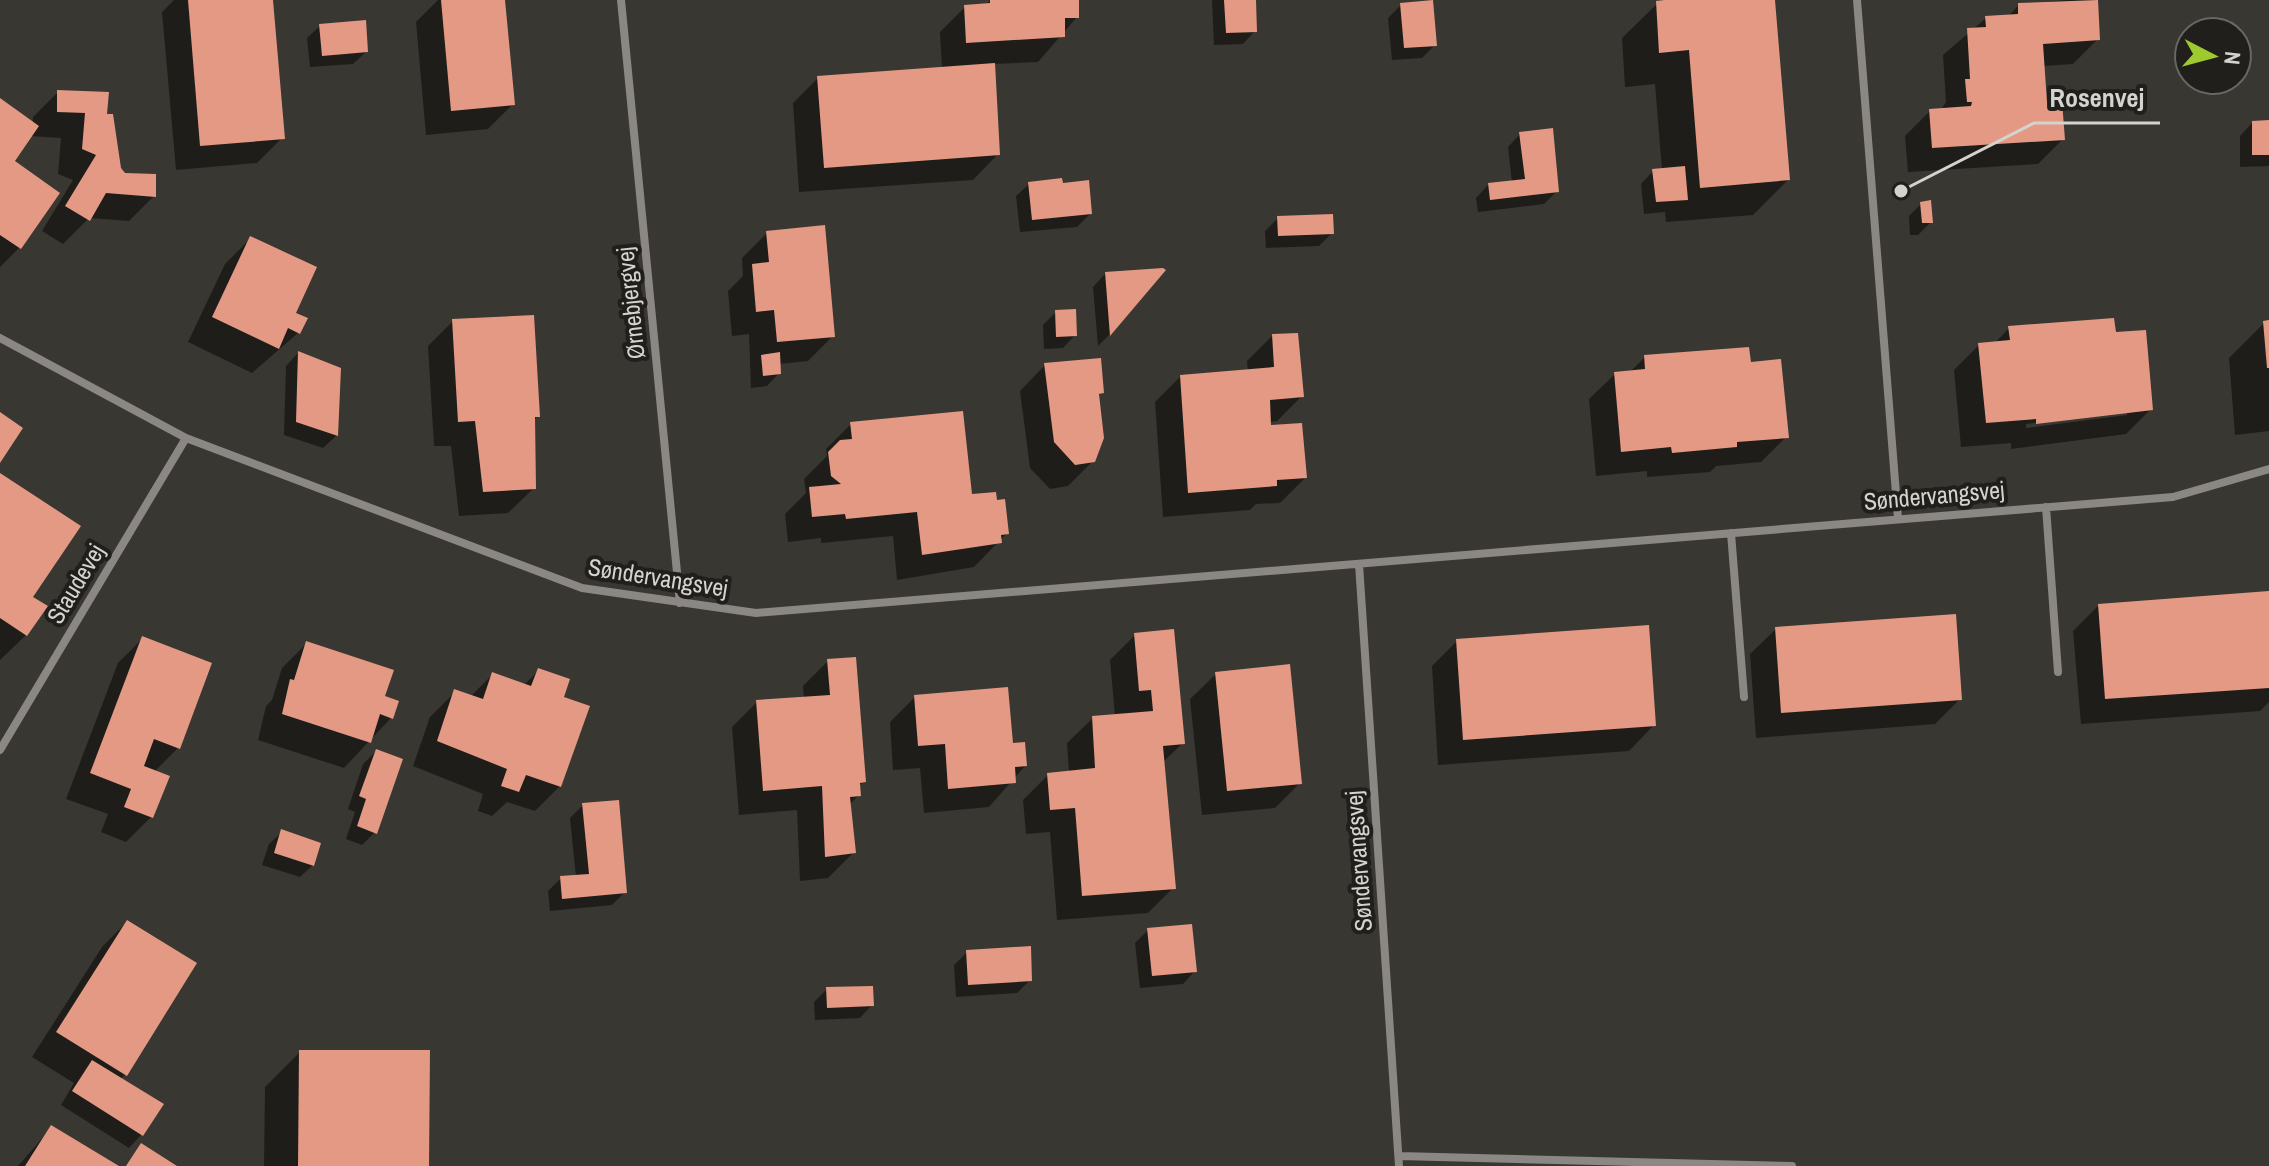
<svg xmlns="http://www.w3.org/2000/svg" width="2269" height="1166" font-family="'Archivo Narrow',sans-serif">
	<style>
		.shadow { fill: #0007; fill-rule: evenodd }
		.building { fill: #e49984 }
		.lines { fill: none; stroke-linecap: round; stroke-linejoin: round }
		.street { stroke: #8a8784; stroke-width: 8 }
		.labels { text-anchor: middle; stroke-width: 8; stroke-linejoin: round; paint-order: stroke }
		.street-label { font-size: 24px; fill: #d4d3cf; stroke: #201f1c }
		.leader { fill: none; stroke: #d4d3cf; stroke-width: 3 }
		.callout-dot { fill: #d4d3cf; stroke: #201f1c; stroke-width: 3 }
		.callout-label { font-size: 26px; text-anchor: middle; font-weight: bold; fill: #d4d3cf; stroke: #201f1c; stroke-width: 8; stroke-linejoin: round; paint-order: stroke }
	</style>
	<rect width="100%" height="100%" fill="#393731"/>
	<path class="shadow" d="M 174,0 L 271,0 L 282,138 L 257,163 L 176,170 L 162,12 Z
		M 438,0 L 503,0 L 513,104 L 488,129 L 426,135 L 416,22 Z
		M 990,0 L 1077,0 L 1077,17 L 1038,62 L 993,64 L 998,154 L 973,180 L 799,192 L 793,103 L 818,78 L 942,69 L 940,32 L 965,7 L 985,6 Z
		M 1212,0 L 1254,0 L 1255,31 L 1243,44 L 1214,45 Z
		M 1661,0 L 1773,0 L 1788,180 L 1753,215 L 1666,222 L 1665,212 L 1644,214 L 1641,184 L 1653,171 L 1662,170 L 1655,84 L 1625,87 L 1622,38 Z
		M 2066,0 L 2096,0 L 2098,39 L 2073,64 L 2043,66 L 2046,104 L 2063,139 L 2038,164 L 1908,172 L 1905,136 L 1930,111 L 1941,110 L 1946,102 L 1943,55 L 1986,18 L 2007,17 L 2019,5 Z
		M 1401,5 L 1435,45 L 1422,58 L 1392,60 L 1388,18 Z
		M 320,26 L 366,52 L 353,64 L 310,67 L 307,38 Z
		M 58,92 L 105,116 L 119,169 L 154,196 L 129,221 L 89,218 L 63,244 L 42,231 L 73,180 L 58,174 L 61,138 L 29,136 L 12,162 L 19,248 L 0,267 L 0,100 L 32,124 L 33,117 Z
		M 2269,122 L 2269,166 L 2240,167 L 2240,136 L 2252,123 Z
		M 1520,134 L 1557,191 L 1544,204 L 1478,212 L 1476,198 L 1488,185 L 1512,183 L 1508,147 Z
		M 1029,184 L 1090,214 L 1077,227 L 1020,232 L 1016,196 Z
		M 1921,204 L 1931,222 L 1918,235 L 1910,235 L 1909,216 Z
		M 1278,218 L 1332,233 L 1319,246 L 1266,248 L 1265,231 Z
		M 767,233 L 833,336 L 808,361 L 779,364 L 779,373 L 767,386 L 751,388 L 749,334 L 732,336 L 728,291 L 743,276 L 742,258 Z
		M 250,239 L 293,313 L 305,319 L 298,333 L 252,373 L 188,342 L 225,264 Z
		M 1162,272 L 1109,335 L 1098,346 L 1093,287 L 1105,274 Z
		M 1056,312 L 1075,335 L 1063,348 L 1044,349 L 1043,325 Z
		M 453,321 L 538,416 L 533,421 L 534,488 L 508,513 L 459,516 L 451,446 L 434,446 L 428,346 Z
		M 2269,322 L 2269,431 L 2235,435 L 2229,358 L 2264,323 Z
		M 2009,328 L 2114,335 L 2151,409 L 2126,434 L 2011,449 L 2011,443 L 1961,447 L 1954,370 L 1979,345 L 1994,344 ZM 2127,411 L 2127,415 L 2026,428 L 2026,424 Z
		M 1272,336 L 1302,396 L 1277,421 L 1269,422 L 1269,427 L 1305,478 L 1280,503 L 1256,504 L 1250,510 L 1163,517 L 1155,402 L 1180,377 L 1248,372 L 1247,361 Z
		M 298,353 L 339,369 L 336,436 L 323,448 L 284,435 L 286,366 Z
		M 1645,357 L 1749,364 L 1786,437 L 1761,462 L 1716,466 L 1710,472 L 1647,477 L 1647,471 L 1596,476 L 1589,399 L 1615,374 L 1629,373 Z
		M 1045,365 L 1102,392 L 1097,397 L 1093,461 L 1068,486 L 1050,489 L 1030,468 L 1020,391 Z
		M 851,424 L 970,497 L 1007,533 L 974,567 L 897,580 L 893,536 L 821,543 L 821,538 L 788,542 L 785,514 L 806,493 L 804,479 L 827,456 L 826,449 Z
		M 0,476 L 30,597 L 45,607 L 26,635 L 0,660 Z
		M 2269,593 L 2269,702 L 2260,711 L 2081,724 L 2073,631 L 2099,605 Z
		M 1776,629 L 1960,699 L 1935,724 L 1756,738 L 1750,654 Z
		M 1135,635 L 1183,743 L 1162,763 L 1173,888 L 1148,913 L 1057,920 L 1050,832 L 1026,834 L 1023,800 L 1048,775 L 1069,773 L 1067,743 L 1093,718 L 1115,716 L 1110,660 Z
		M 143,638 L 210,664 L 178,748 L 154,772 L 151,817 L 126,842 L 101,832 L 108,814 L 66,799 L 118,663 Z
		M 1457,641 L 1654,725 L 1629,751 L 1438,765 L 1432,666 Z
		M 307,643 L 383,698 L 391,718 L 344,768 L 258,740 L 266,706 L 272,700 L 282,668 Z
		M 828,661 L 864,781 L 858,787 L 859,795 L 849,805 L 854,852 L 828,878 L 800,881 L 797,810 L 739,815 L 732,727 L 757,702 L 804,699 L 803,686 Z
		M 539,670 L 561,698 L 560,786 L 535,811 L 507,802 L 492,816 L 478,811 L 483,794 L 413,766 L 430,717 L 455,692 L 470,697 L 492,675 L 524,685 Z
		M 1216,674 L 1300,783 L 1275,808 L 1202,815 L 1190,699 Z
		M 915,697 L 1011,746 L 1025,766 L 989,807 L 924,813 L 920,768 L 893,770 L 890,722 Z
		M 376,751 L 375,832 L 362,845 L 346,839 L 355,812 L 348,809 L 363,764 Z
		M 583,805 L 625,892 L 612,905 L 550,911 L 548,891 L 561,878 L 576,877 L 570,818 Z
		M 282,832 L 313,865 L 300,877 L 262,865 L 269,844 Z
		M 127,922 L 125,1074 L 120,1080 L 141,1135 L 129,1148 L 61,1105 L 74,1083 L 32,1057 L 102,947 Z
		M 1148,930 L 1195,971 L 1183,984 L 1140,988 L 1135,943 Z
		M 967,952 L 1030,980 L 1017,993 L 956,997 L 954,965 Z
		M 827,989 L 872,1005 L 860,1018 L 815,1020 L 814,1002 Z
		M 300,1052 L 427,1166 L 264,1166 L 265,1087 Z
		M 52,1127 L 115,1166 L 18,1166 Z"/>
	<path class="building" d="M 188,0 L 273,0 L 285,139 L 200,146 Z
		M 441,0 L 505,0 L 515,105 L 451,111 Z
		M 990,0 L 1079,0 L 1079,18 L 1065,18 L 1065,37 L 966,43 L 964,5 L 990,3 Z
		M 1224,0 L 1256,0 L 1257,32 L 1226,33 Z
		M 1433,0 L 1437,46 L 1404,48 L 1400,3 Z
		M 1664,0 L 1775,0 L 1790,180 L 1700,188 L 1689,50 L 1659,53 L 1656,1 Z
		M 2098,0 L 2100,40 L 2043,44 L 2047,102 L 2062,101 L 2065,140 L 1932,148 L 1929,109 L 1971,106 L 1972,102 L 1967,102 L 1965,79 L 1970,79 L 1967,28 L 1986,27 L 1985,16 L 2018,14 L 2018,3 Z
		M 366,20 L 368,52 L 322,56 L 319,24 Z
		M 995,63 L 1000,155 L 824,168 L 817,76 Z
		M 57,90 L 109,92 L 107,114 L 113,114 L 121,168 L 125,173 L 156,174 L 156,197 L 106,193 L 90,221 L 65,206 L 96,155 L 82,149 L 85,113 L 57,112 Z
		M 0,98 L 39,126 L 15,161 L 60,193 L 21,249 L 0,235 Z
		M 2269,120 L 2269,155 L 2252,155 L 2252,121 Z
		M 1553,128 L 1559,192 L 1490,200 L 1488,183 L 1525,179 L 1519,132 Z
		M 1685,166 L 1688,200 L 1656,202 L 1652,169 Z
		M 1062,178 L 1063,183 L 1089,180 L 1092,214 L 1032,220 L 1028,182 Z
		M 1931,200 L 1933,223 L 1922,223 L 1920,202 Z
		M 1333,214 L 1334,234 L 1278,236 L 1277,216 Z
		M 825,225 L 835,337 L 777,342 L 774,310 L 756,312 L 752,264 L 769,262 L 766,231 Z
		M 250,236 L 317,267 L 296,313 L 308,318 L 300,334 L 288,328 L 279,349 L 212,317 Z
		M 1163,268 L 1166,270 L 1110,336 L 1105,272 Z
		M 1076,309 L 1077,336 L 1056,337 L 1055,310 Z
		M 534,315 L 540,417 L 535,417 L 536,489 L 483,492 L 475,421 L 458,422 L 452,319 Z
		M 2114,318 L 2116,332 L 2146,330 L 2153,410 L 2036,424 L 2036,419 L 1986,423 L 1978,343 L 2010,340 L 2008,326 Z
		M 2269,320 L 2269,368 L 2267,368 L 2263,321 Z
		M 1298,333 L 1304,397 L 1270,400 L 1271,425 L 1302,423 L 1307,478 L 1277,480 L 1277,486 L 1188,493 L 1180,375 L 1274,367 L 1272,334 Z
		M 1749,347 L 1751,362 L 1781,359 L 1789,438 L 1737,442 L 1737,447 L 1672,453 L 1671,447 L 1621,452 L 1614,372 L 1645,369 L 1644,355 Z
		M 298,351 L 341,368 L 338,436 L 296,422 Z
		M 780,352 L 781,374 L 763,376 L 761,355 Z
		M 1101,358 L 1104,393 L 1099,394 L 1104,438 L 1095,462 L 1075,465 L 1054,442 L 1044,363 Z
		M 963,411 L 972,494 L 996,492 L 997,500 L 1005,499 L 1009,534 L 1001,535 L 1002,543 L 922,555 L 917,512 L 846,519 L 845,514 L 812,517 L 809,487 L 841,484 L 831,476 L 828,452 L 840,440 L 852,439 L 850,422 Z
		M 0,412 L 23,428 L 0,463 Z
		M 0,473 L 81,526 L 33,597 L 48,606 L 27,636 L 0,618 Z
		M 2269,591 L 2269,688 L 2105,699 L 2098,604 Z
		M 1956,614 L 1962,700 L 1781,713 L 1775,627 Z
		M 1649,625 L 1656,726 L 1463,740 L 1456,639 Z
		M 1174,629 L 1185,744 L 1163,746 L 1176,889 L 1082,896 L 1075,808 L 1050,810 L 1047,773 L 1095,768 L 1092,716 L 1153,711 L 1151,690 L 1139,691 L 1134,633 Z
		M 142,636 L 212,663 L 180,749 L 154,739 L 144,766 L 170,776 L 153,818 L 124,807 L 131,789 L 90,773 Z
		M 306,641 L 394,670 L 385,696 L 399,701 L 393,719 L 380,714 L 371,743 L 282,714 L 290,679 L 294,680 Z
		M 856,657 L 866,782 L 860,783 L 861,796 L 850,797 L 856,853 L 825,857 L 822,786 L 763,791 L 756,700 L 830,695 L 827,659 Z
		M 1290,664 L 1302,784 L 1227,791 L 1215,672 Z
		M 538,668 L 570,679 L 564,697 L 590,706 L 561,787 L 526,775 L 519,792 L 501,786 L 507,769 L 437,741 L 454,689 L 483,699 L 492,672 L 531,686 Z
		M 1008,687 L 1013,743 L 1025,742 L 1027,766 L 1015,767 L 1016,783 L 948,789 L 945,744 L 918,746 L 914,695 Z
		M 376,749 L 403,759 L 377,834 L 357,826 L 366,799 L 359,796 Z
		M 619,800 L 627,893 L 562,899 L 560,876 L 589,874 L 582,803 Z
		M 281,829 L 321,843 L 314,866 L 274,853 Z
		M 127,920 L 197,963 L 127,1076 L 56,1032 Z
		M 1192,924 L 1197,972 L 1152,976 L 1147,928 Z
		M 1031,946 L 1032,981 L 968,985 L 966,950 Z
		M 873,986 L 874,1006 L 827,1008 L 826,987 Z
		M 299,1050 L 430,1050 L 429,1166 L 298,1166 Z
		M 92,1060 L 164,1104 L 143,1136 L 72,1091 Z
		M 51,1125 L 119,1166 L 25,1166 Z
		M 141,1143 L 177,1166 L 126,1166 Z"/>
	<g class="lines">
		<path class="street" d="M 621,0 L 680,603
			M 1857,0 L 1898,519
			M 0,338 L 186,438 L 582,588 L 756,613 L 2173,497 L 2269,469
			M 2046,507 L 2058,672
			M 1731,533 L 1744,697
			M 1359,564 L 1399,1166
			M 0,750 L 186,438
			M 1399,1156 L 1792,1166"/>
	</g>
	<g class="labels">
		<g class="street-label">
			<text transform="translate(631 303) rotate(-96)" y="8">Ørnebjergvej</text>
			<text transform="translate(1934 496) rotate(-5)" y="8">Søndervangsvej</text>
			<text transform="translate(658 578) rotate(9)" y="8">Søndervangsvej</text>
			<text transform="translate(76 584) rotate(-59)" y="8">Staudevej</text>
			<text transform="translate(1359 861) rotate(-94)" y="8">Søndervangsvej</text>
		</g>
	</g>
	<path class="leader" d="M1901 191L2034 123H2160"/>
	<circle class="callout-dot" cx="1901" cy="191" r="8"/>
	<g class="callout-label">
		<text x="2097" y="107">Rosenvej</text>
	</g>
	<g transform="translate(2213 56) rotate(96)"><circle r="38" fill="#201f1c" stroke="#686764" stroke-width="2"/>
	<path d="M0-6L14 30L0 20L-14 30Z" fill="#9eca2f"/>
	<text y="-12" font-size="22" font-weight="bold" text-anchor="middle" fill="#d4d3cf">N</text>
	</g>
</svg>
